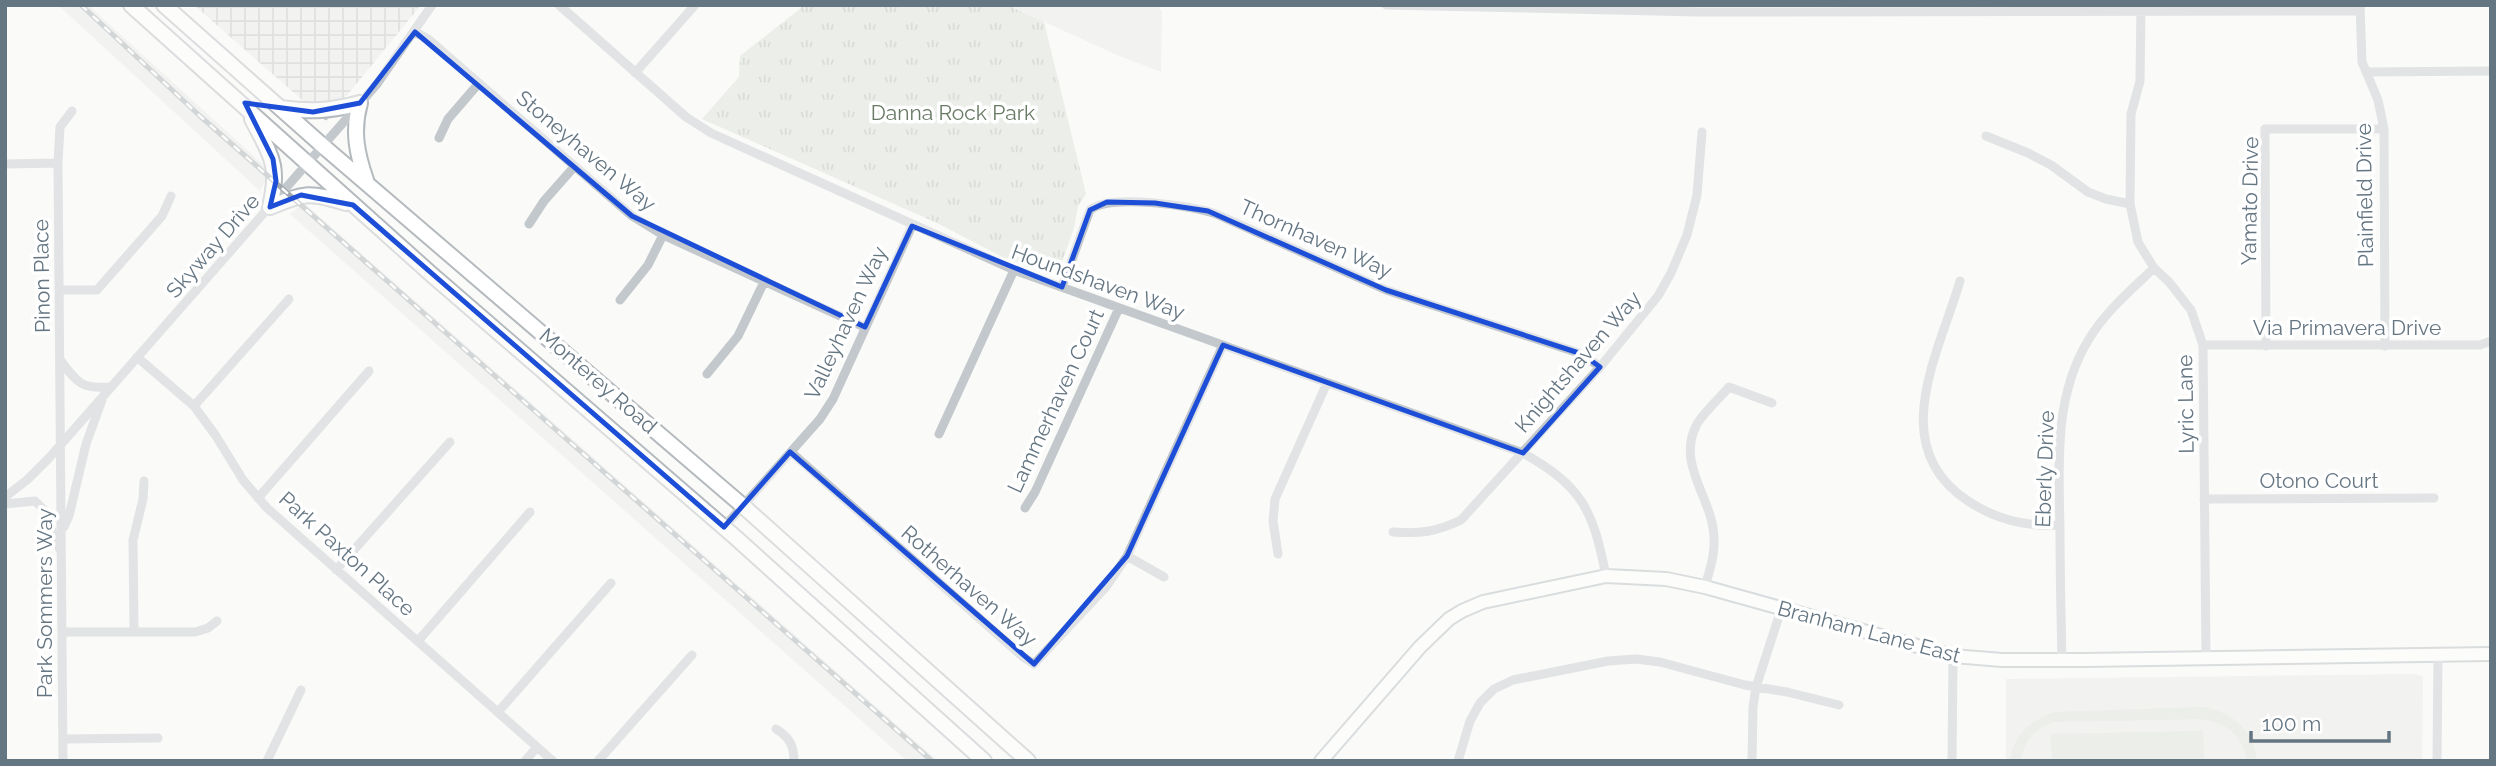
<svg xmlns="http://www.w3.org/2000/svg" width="2496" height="766" font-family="Raleway,sans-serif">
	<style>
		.built { fill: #e8e9e9 }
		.industrial { fill: url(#industrial-grid) }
		.park { fill: url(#park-tufts) }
		.pitch { fill: #dadfd7 }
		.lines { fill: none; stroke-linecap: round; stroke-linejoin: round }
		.secondary-casing { stroke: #b3babf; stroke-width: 16 }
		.primary-casing { stroke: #b5babe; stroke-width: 18 }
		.street { stroke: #c3c8cc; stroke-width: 9 }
		.secondary { stroke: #fff; stroke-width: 12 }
		.primary { stroke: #fff; stroke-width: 14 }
		.rail-casing { stroke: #a2aab0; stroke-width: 5 }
		.rail { stroke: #fff; stroke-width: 2.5; stroke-dasharray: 8; stroke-linecap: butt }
		.marked { fill: none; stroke: #1d4ed8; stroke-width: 5; stroke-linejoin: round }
		.labels { text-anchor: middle; stroke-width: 7; stroke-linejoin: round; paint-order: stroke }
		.park-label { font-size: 21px; fill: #687a64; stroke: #fff }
		.street-label { font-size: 21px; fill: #657683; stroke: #fff }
	</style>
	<defs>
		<pattern id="industrial-grid" width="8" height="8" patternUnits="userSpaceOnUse" patternTransform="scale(1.75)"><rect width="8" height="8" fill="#e8e9e9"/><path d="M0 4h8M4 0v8" fill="none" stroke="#c0c1c2"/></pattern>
		<pattern id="park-tufts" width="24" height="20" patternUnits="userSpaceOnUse" patternTransform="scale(1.75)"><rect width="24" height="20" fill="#dadfd7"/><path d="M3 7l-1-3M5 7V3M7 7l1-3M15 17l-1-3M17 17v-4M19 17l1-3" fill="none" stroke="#b4b9b4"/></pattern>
	</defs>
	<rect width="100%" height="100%" fill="#fafaf8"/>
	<path class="built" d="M 58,5 L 88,5 L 270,171 L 260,191 Z
		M 1007,5 L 1160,5 L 1160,10 L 1162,11 L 1161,72 L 1117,55 Z
		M 304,203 L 938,761 L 907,761 L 290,214 Z
		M 2416,674 L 2423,677 L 2422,761 L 2006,761 L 2006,679 Z"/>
	<path class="industrial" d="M 194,5 L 421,5 L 326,121 Z"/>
	<path class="park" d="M 801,5 L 1007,5 L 1044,22 L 1086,194 L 1078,206 L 1074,228 L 1061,265 L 1056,270 L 1047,272 L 1003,257 L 937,223 L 702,119 L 739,77 L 740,56 L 801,8 Z"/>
	<path class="pitch" d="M 2202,707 C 2232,711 2254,731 2257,761 L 2247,761 C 2243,735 2226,722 2200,719 L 2054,722 C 2034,729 2025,740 2020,761 L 2010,761 C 2014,734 2030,721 2055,712 Z
		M 2203,731 L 2204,761 L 2052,761 L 2051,734 Z"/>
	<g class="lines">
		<g class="secondary-casing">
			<path id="secondary" d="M 1321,761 L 1420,647 L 1449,619 L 1462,611 L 1483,602 L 1606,576 L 1666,579 L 1705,587 L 1953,656 L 2002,660 L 2083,660 L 2491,654"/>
		</g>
		<g class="primary-casing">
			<path id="primary" d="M 131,5 L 431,274 L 735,537 L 984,761
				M 164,5 L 323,146 L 743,506 L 1028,761
				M 360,103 C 352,131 357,154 366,180
				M 281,108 C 312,112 330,111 360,103
				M 252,119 C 271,156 280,164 270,207
				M 270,207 C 305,193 309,191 346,203"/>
		</g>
		<path class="street" d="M 559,5 L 686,117 L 711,133 L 1014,270 L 1523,453 C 1583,487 1593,510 1606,576
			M 1386,5 L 1700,12 L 2360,11
			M 2360,5 L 2362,62 L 2378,100 L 2384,129 L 2385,346
			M 2141,7 L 2140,81 L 2131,114 L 2130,204 L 2138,242 L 2154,268 L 2169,282 L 2191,310 L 2203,345 L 2206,658
			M 415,32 L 428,39 L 632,216 L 663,235 L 864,327
			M 2366,72 L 2491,71
			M 635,73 L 695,5
			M 1986,136 L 2028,153 L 2051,165 L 2088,192 L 2106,199 L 2130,204
			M 439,138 L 448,119 L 479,83
			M 5,164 L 58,163
			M 529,224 L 544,201 L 574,167
			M 1960,281 C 1939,353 1885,447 1968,501 C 1995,519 2027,527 2060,525
			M 1062,287 L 1090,210 C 1110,194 1191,205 1216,214 L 1386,290 L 1582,354 L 1600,367
			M 60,290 L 97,290 L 162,216 L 171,196
			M 620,300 L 648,265 L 663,235
			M 2203,345 L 2480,345 L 2491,341
			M 2266,346 L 2265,129 L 2384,129
			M 137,357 L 194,406 L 216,436 L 243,480 L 267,508 L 553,761
			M 61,361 C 78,384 82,389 111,387
			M 707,374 L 738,336 L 765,280
			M 194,406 L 289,299
			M 939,434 L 1014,270
			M 791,452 L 1023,657 L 1034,664 L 1106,587 L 1127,556 L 1223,345
			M 5,497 L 27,480 L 49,458 L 377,84 L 432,5
			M 258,498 L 369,371
			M 2204,499 L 2434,498
			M 5,504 L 35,501 L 43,509 L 60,550
			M 1025,508 L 1035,492 L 1119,308
			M 64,527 L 69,516 L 86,444 L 102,400
			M 724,527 L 820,419 L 833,399 L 912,226
			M 1393,532 C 1420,534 1436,532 1461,520 L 1600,367 L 1658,296 L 1671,273 L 1687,235 L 1697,195 L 1702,132
			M 1278,554 L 1273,521 L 1275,499 L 1327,383
			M 1127,556 L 1164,577
			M 336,570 L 450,442
			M 1705,587 C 1709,572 1715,556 1714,539 C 1714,499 1675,465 1697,424 C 1705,411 1719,399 1729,387 L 1772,403
			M 134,631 L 133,540 L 143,499 L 144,481
			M 63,632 L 195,632 L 208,628 L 217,621
			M 418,641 L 530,512
			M 2062,660 C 2061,617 2060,574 2060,531 C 2059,466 2053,397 2089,339 C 2106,311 2131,290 2154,268
			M 498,712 L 611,583
			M 776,729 C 789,737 794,745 794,761
			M 63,739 L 158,738
			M 63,761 L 58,163 L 60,127 L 72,111
			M 267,761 L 301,690
			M 525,761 L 537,747
			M 598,761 L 692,655
			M 1458,761 L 1470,721 L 1480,703 L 1494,689 L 1513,680 L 1608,661 L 1636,659 L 1660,662 L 1745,685 L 1787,692 L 1839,705
			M 1752,761 L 1753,707 L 1756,687 L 1781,610
			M 1952,761 L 1953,656
			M 2437,761 L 2438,655"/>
		<use href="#secondary" class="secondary"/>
		<use href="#primary" class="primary"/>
		<g class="rail-casing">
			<path id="rail" d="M 81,5 L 201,117 L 932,761"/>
		</g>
		<use href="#rail" class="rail"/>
	</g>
	<path d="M0 0H2496V766H0ZM 415,32 L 632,216 L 865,327 L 912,226 L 1062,287 L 1090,210 L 1107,202 L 1155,203 L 1208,211 L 1386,290 L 1582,354 L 1600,367 L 1523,453 L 1223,345 L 1127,556 L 1034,664 L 790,452 L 724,527 L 353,205 L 301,195 L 270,207 L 276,181 L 273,159 L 245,103 L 313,112 L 360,103 Z" fill="#fafaf8" fill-opacity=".55" fill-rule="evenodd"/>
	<path class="marked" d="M 415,32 L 632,216 L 865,327 L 912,226 L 1062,287 L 1090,210 L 1107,202 L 1155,203 L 1208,211 L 1386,290 L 1582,354 L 1600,367 L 1523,453 L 1223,345 L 1127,556 L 1034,664 L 790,452 L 724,527 L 353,205 L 301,195 L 270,207 L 276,181 L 273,159 L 245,103 L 313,112 L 360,103 Z"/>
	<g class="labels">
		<g class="park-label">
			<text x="953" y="120">Danna Rock Park</text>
		</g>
		<g class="street-label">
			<text transform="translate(586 151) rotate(40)" y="7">Stoneyhaven Way</text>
			<text transform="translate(2365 195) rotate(-91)" y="7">Plainfield Drive</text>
			<text transform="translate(2250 201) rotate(-89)" y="7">Yamato Drive</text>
			<text transform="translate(1316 239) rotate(24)" y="7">Thornhaven Way</text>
			<text transform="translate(213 246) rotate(-49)" y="7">Skyway Drive</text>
			<text transform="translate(42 276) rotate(-91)" y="7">Pinon Place</text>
			<text transform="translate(1098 282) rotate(20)" y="7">Houndshaven Way</text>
			<text transform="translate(846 323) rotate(-65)" y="7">Valleyhaven Way</text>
			<text x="2347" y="335">Via Primavera Drive</text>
			<text transform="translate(1578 362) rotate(-49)" y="7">Knightshaven Way</text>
			<text transform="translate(598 381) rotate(41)" y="7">Monterey Road</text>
			<text transform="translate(1056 401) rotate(-65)" y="7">Lammerhaven Court</text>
			<text transform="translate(2186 404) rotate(-91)" y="7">Lyric Lane</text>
			<text transform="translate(2045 469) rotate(-88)" y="7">Eberly Drive</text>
			<text x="2319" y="488">Otono Court</text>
			<text transform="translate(347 554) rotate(42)" y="7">Park Paxton Place</text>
			<text transform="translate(969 586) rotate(41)" y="7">Rotherhaven Way</text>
			<text transform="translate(45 603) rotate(-90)" y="7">Park Sommers Way</text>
			<text transform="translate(1869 632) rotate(15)" y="7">Branham Lane East</text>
		</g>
	</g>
	<rect width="2496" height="766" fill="none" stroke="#657683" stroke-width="14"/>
	<path d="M2251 731v10h138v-10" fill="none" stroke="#657683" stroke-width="3.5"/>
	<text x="2262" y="731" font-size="21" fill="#657683" stroke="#ffffff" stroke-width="5" paint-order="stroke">100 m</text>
</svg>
